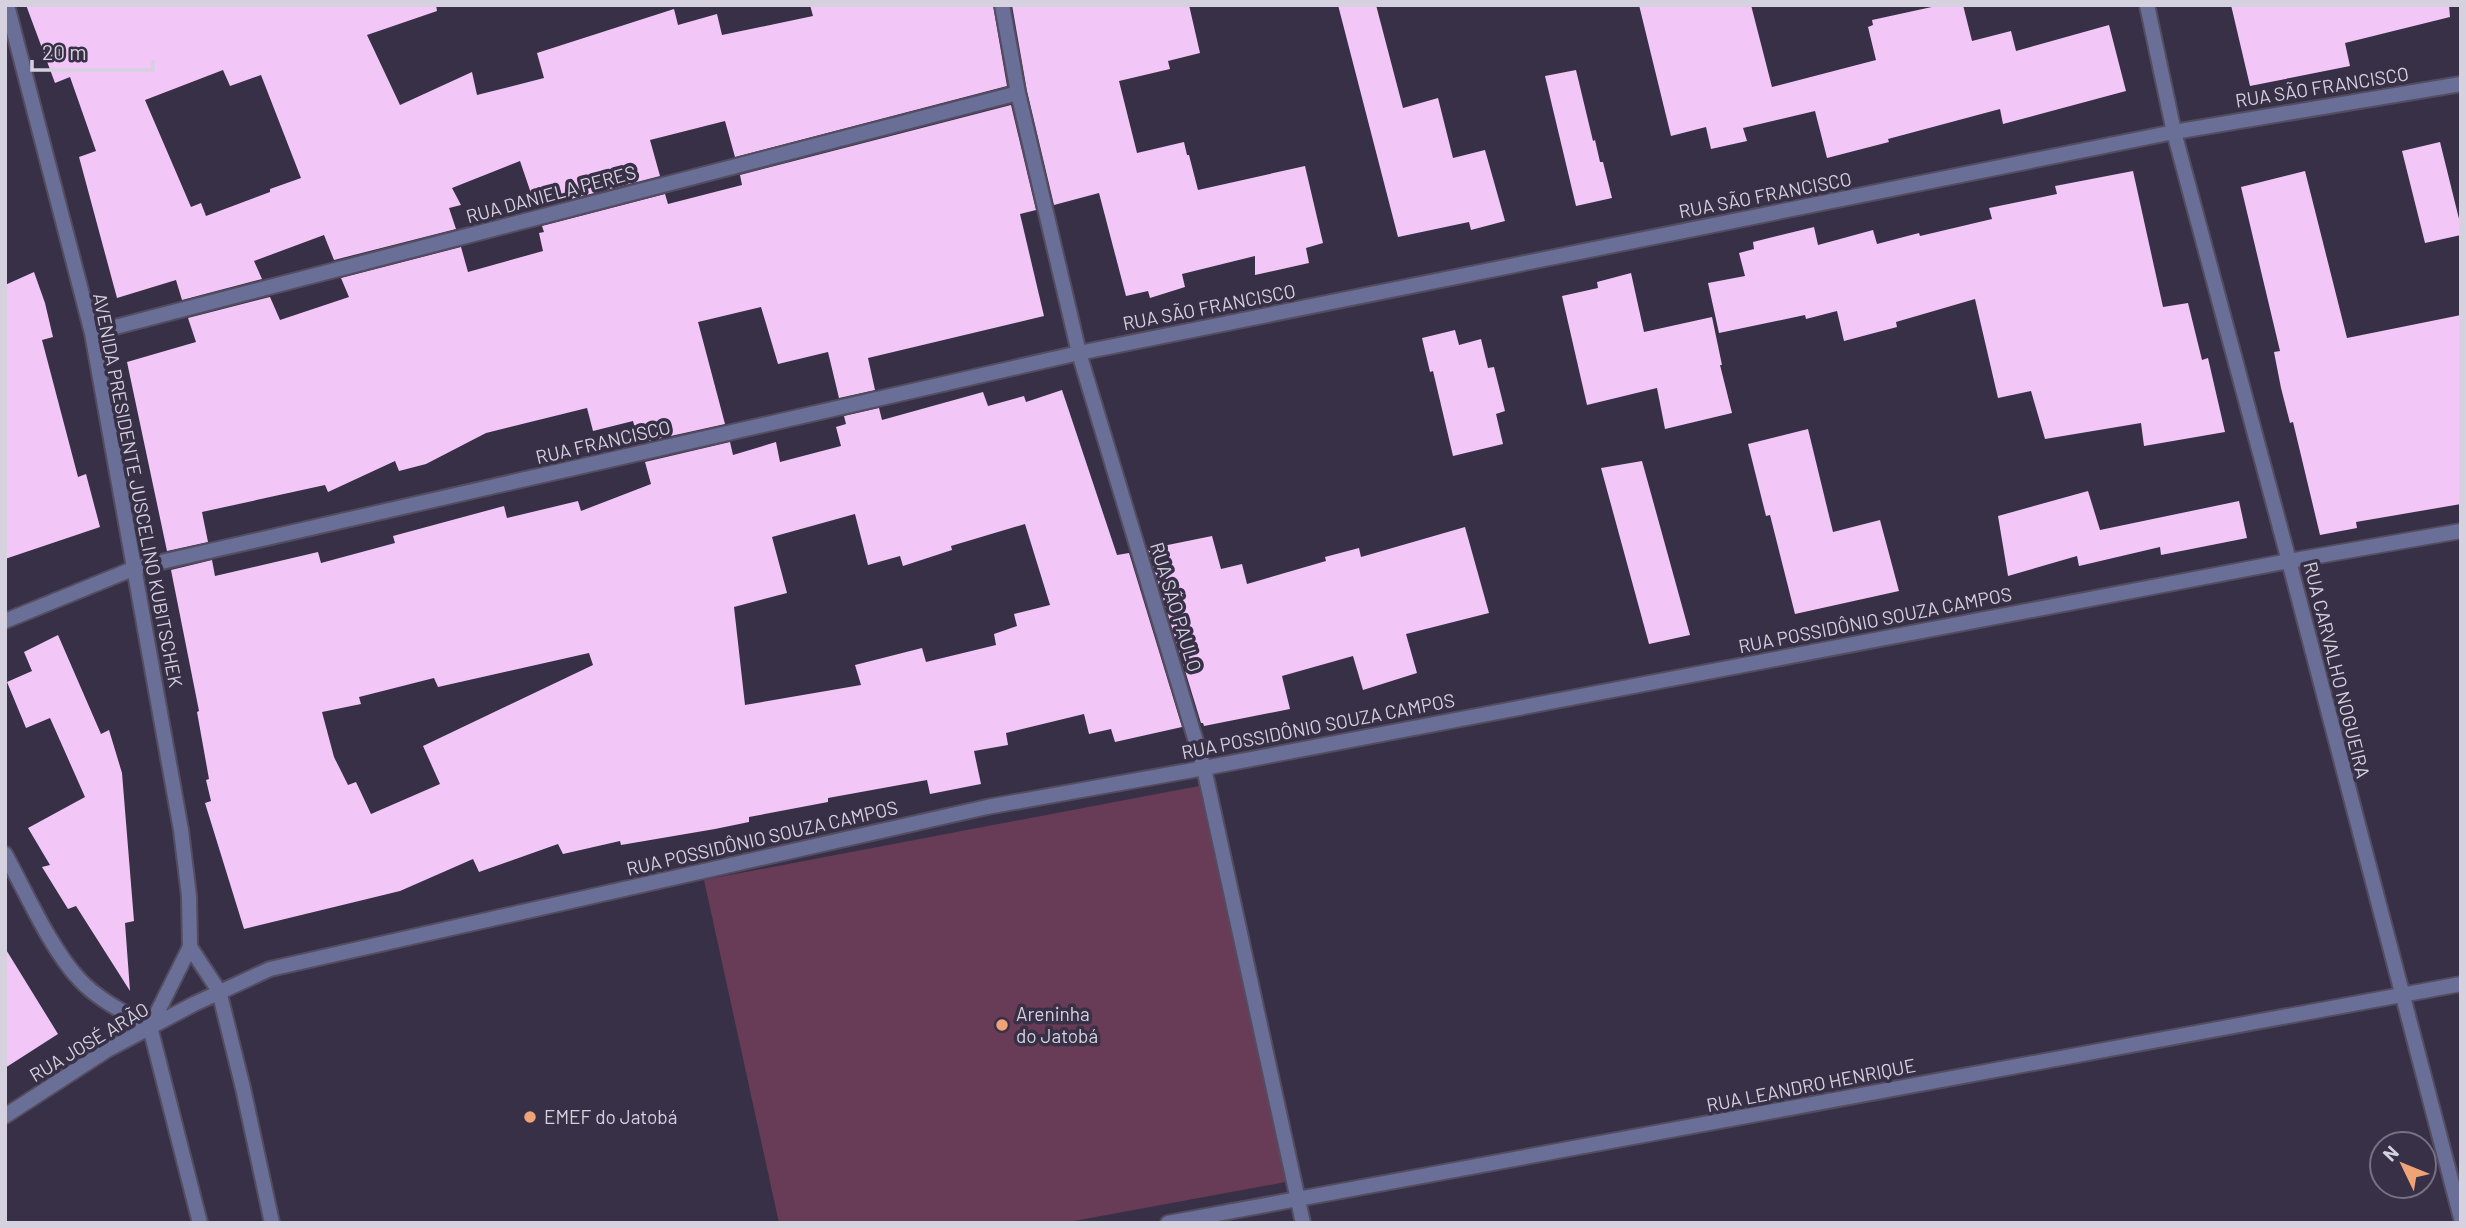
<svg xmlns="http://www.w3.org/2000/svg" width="2466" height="1228" font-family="Barlow,sans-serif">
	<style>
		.green { fill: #683c56 }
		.building { fill: #f2c7f7; fill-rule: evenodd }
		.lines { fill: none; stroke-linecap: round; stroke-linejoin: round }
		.minor-casing { stroke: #544d62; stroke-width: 18 }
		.minor { stroke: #6a6f97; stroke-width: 14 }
		.poi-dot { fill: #efa377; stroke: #383046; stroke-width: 2.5 }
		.labels { text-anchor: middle; stroke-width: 7; stroke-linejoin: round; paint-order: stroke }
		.street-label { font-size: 19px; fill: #d5d1df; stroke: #383046 }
		.poi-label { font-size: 19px; fill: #d5d1df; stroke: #383046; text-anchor: start }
	</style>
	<rect width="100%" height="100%" fill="#383046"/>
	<path class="green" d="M 1199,786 L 1286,1182 L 1063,1223 L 779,1223 L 704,880 Z"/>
	<path class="building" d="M 26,5 L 436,5 L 437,11 L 367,35 L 400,105 L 472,72 L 477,95 L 544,78 L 537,53 L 674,9 L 678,25 L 717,14 L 722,35 L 813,16 L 810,5 L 993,5 L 1007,86 L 735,157 L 725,121 L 650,140 L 660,176 L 536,208 L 520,161 L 452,188 L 461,205 L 449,208 L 456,229 L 334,260 L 324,235 L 254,261 L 262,279 L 182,300 L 176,280 L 117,298 L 79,157 L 96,151 L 70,77 L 55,83 ZM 223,70 L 230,86 L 261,75 L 301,178 L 270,189 L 270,192 L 206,216 L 201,203 L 191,207 L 145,100 Z
		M 1012,5 L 1189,5 L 1200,53 L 1168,61 L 1170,69 L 1119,81 L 1137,153 L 1184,142 L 1187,155 L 1189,155 L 1198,190 L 1305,166 L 1323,243 L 1306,248 L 1309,263 L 1255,275 L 1255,256 L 1182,274 L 1185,287 L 1150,298 L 1148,291 L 1126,296 L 1099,193 L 1054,205 L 1027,91 Z
		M 1338,5 L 1376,5 L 1403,108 L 1438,98 L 1453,158 L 1485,150 L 1505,221 L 1471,230 L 1469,222 L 1398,237 Z
		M 1639,5 L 1751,5 L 1772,87 L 1876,60 L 1868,27 L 1873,25 L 1872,20 L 1941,5 L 1963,5 L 1972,41 L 2011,31 L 2016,51 L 2109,25 L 2126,91 L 2003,124 L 2000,109 L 1888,139 L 1889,142 L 1827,158 L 1815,111 L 1743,128 L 1747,141 L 1711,149 L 1706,127 L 1671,136 Z
		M 2231,5 L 2449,5 L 2450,17 L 2345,43 L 2350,66 L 2250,86 Z
		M 1576,70 L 1593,141 L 1595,140 L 1600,162 L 1603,162 L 1612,198 L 1576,206 L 1545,76 Z
		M 1011,105 L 1036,210 L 1020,214 L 1044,316 L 868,358 L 875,390 L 839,398 L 828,352 L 778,364 L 761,307 L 698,322 L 725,424 L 639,443 L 633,421 L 593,431 L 587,408 L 486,433 L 426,464 L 399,471 L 395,461 L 328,492 L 325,485 L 202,512 L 208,542 L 167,551 L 127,362 L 196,342 L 188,318 L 270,297 L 280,320 L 349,297 L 341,278 L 461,247 L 468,272 L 543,251 L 539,233 L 544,232 L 542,226 L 665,194 L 668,204 L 742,185 L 740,175 Z
		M 2440,142 L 2461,227 L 2461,235 L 2425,243 L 2402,151 Z
		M 2133,171 L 2163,307 L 2188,303 L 2202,360 L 2208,358 L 2225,432 L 2144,446 L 2141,423 L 2045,439 L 2031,391 L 1998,398 L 1975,299 L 1896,322 L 1897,327 L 1844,341 L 1837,311 L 1806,319 L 1805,315 L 1719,333 L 1708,283 L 1745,276 L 1739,253 L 1754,249 L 1753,242 L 1814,227 L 1818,245 L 1873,230 L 1877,244 L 1919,233 L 1920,236 L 1992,219 L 1989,208 L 2057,194 L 2055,186 Z
		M 2305,171 L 2347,338 L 2461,315 L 2461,504 L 2356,522 L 2357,528 L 2320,535 L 2293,422 L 2290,423 L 2281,388 L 2274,352 L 2280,351 L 2241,187 Z
		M 34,272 L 45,303 L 53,337 L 42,340 L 78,477 L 86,474 L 100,527 L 5,559 L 5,285 Z
		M 1631,273 L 1644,332 L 1712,317 L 1722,365 L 1720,365 L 1732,413 L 1665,429 L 1657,388 L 1587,405 L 1562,296 L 1598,288 L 1597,282 Z
		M 1455,330 L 1459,345 L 1481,339 L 1488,368 L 1494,367 L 1505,411 L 1496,414 L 1503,444 L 1453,456 L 1433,371 L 1430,372 L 1422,338 Z
		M 1062,390 L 1117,555 L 1129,553 L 1182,727 L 1115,742 L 1111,729 L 1089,734 L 1084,714 L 1006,733 L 1008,745 L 974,751 L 981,784 L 930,794 L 927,780 L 828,798 L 828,802 L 749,817 L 749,822 L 715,829 L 621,845 L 620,841 L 563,854 L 558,844 L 479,872 L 473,859 L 400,891 L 244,929 L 205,803 L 211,801 L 206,780 L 209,779 L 197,712 L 199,711 L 171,570 L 212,560 L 215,576 L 318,552 L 321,563 L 395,543 L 393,536 L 504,506 L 507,518 L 578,501 L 581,511 L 651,484 L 645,462 L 730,442 L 733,455 L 776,442 L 780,462 L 841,446 L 836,427 L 846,424 L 844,416 L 879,408 L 882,420 L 983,392 L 988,406 L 1024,396 L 1026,402 ZM 855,514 L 868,565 L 900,556 L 903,566 L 952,550 L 951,546 L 1025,524 L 1050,605 L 1014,614 L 1017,626 L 994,634 L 996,645 L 926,662 L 922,648 L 855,665 L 861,685 L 745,705 L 734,607 L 787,593 L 772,537 ZM 589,653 L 593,665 L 423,746 L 440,784 L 371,814 L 356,782 L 348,785 L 334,757 L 322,712 L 361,704 L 359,697 L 434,678 L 438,687 Z
		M 1808,429 L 1833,532 L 1880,520 L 1899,591 L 1795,614 L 1770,515 L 1766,516 L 1748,444 Z
		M 1642,461 L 1690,635 L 1649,644 L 1601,468 Z
		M 2088,491 L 2100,530 L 2239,501 L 2247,538 L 2161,555 L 2160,547 L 2079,566 L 2077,556 L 2008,576 L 1998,516 Z
		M 1465,527 L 1489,613 L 1406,634 L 1417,673 L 1363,690 L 1353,656 L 1282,676 L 1290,709 L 1204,726 L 1203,723 L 1201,723 L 1148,549 L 1212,536 L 1221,569 L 1242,564 L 1247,584 L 1326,561 L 1325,557 L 1359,548 L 1361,557 Z
		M 58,635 L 101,734 L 109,730 L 122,773 L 134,921 L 125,923 L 130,991 L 76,906 L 68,909 L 42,867 L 50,865 L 28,828 L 85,797 L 50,718 L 26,728 L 7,682 L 32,671 L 24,652 Z
		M 5,948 L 58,1034 L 5,1068 Z"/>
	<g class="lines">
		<g class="minor-casing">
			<path id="minor" d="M 7,5 L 92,333 L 181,830 L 189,896 L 190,947 L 150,1027 L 200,1223
				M 1002,5 L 1018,93 L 1079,353 L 1204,768 L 1303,1223
				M 2147,5 L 2174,132 L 2289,561 L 2461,1218
				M 92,333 L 1018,93
				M 5,621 L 135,568 L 1079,353 L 2174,132 L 2461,84
				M 5,854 C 26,892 50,948 79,979 C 98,1000 126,1013 150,1027
				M 190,947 L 219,991 L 243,1088 L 272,1223
				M 5,1116 L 107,1050 L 194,1004 L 270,969 L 987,807 L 1204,768 L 2289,561 L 2461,531
				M 1168,1223 L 2461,984"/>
		</g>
		<use href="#minor" class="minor"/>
	</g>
	<g class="poi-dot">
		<circle cx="1002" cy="1025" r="7"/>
		<circle cx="530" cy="1117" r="7"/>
	</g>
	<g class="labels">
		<g class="street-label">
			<text transform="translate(2322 87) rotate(-9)" y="7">RUA SÃO FRANCISCO</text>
			<text transform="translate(551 194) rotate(-15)" y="7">RUA DANIELA PERES</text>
			<text transform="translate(1765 195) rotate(-11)" y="7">RUA SÃO FRANCISCO</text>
			<text transform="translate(1209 307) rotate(-11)" y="7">RUA SÃO FRANCISCO</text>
			<text transform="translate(603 442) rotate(-13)" y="7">RUA FRANCISCO</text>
			<text transform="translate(138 490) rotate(79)" y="7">AVENIDA PRESIDENTE JUSCELINO KUBITSCHEK</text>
			<text transform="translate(1176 607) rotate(73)" y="7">RUA SÃO PAULO</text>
			<text transform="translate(1875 620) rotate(-11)" y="7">RUA POSSIDÔNIO SOUZA CAMPOS</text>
			<text transform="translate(2337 670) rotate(76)" y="7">RUA CARVALHO NOGUEIRA</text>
			<text transform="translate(1318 726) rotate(-11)" y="7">RUA POSSIDÔNIO SOUZA CAMPOS</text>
			<text transform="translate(762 838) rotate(-13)" y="7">RUA POSSIDÔNIO SOUZA CAMPOS</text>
			<text transform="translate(89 1042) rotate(-31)" y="7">RUA JOSÉ ARÃO</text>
			<text transform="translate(1811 1085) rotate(-11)" y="7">RUA LEANDRO HENRIQUE</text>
		</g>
		<g class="poi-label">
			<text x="1016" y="1021">Areninha<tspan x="1016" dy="22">do Jatobá</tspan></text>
			<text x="544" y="1124">EMEF do Jatobá</text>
		</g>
	</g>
	<rect width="2466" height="1228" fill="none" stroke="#d5d1df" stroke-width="14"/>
	<g transform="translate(2403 1165) rotate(313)"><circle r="33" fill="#383046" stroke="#777083" stroke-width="2"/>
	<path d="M0-5L12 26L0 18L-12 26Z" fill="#efa377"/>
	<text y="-10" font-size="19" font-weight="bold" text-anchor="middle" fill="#d5d1df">N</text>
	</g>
	<path d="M32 60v10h121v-10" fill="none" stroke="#d5d1df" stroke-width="3.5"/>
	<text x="42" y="60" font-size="21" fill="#d5d1df" stroke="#383046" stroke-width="5" paint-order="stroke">20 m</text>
</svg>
